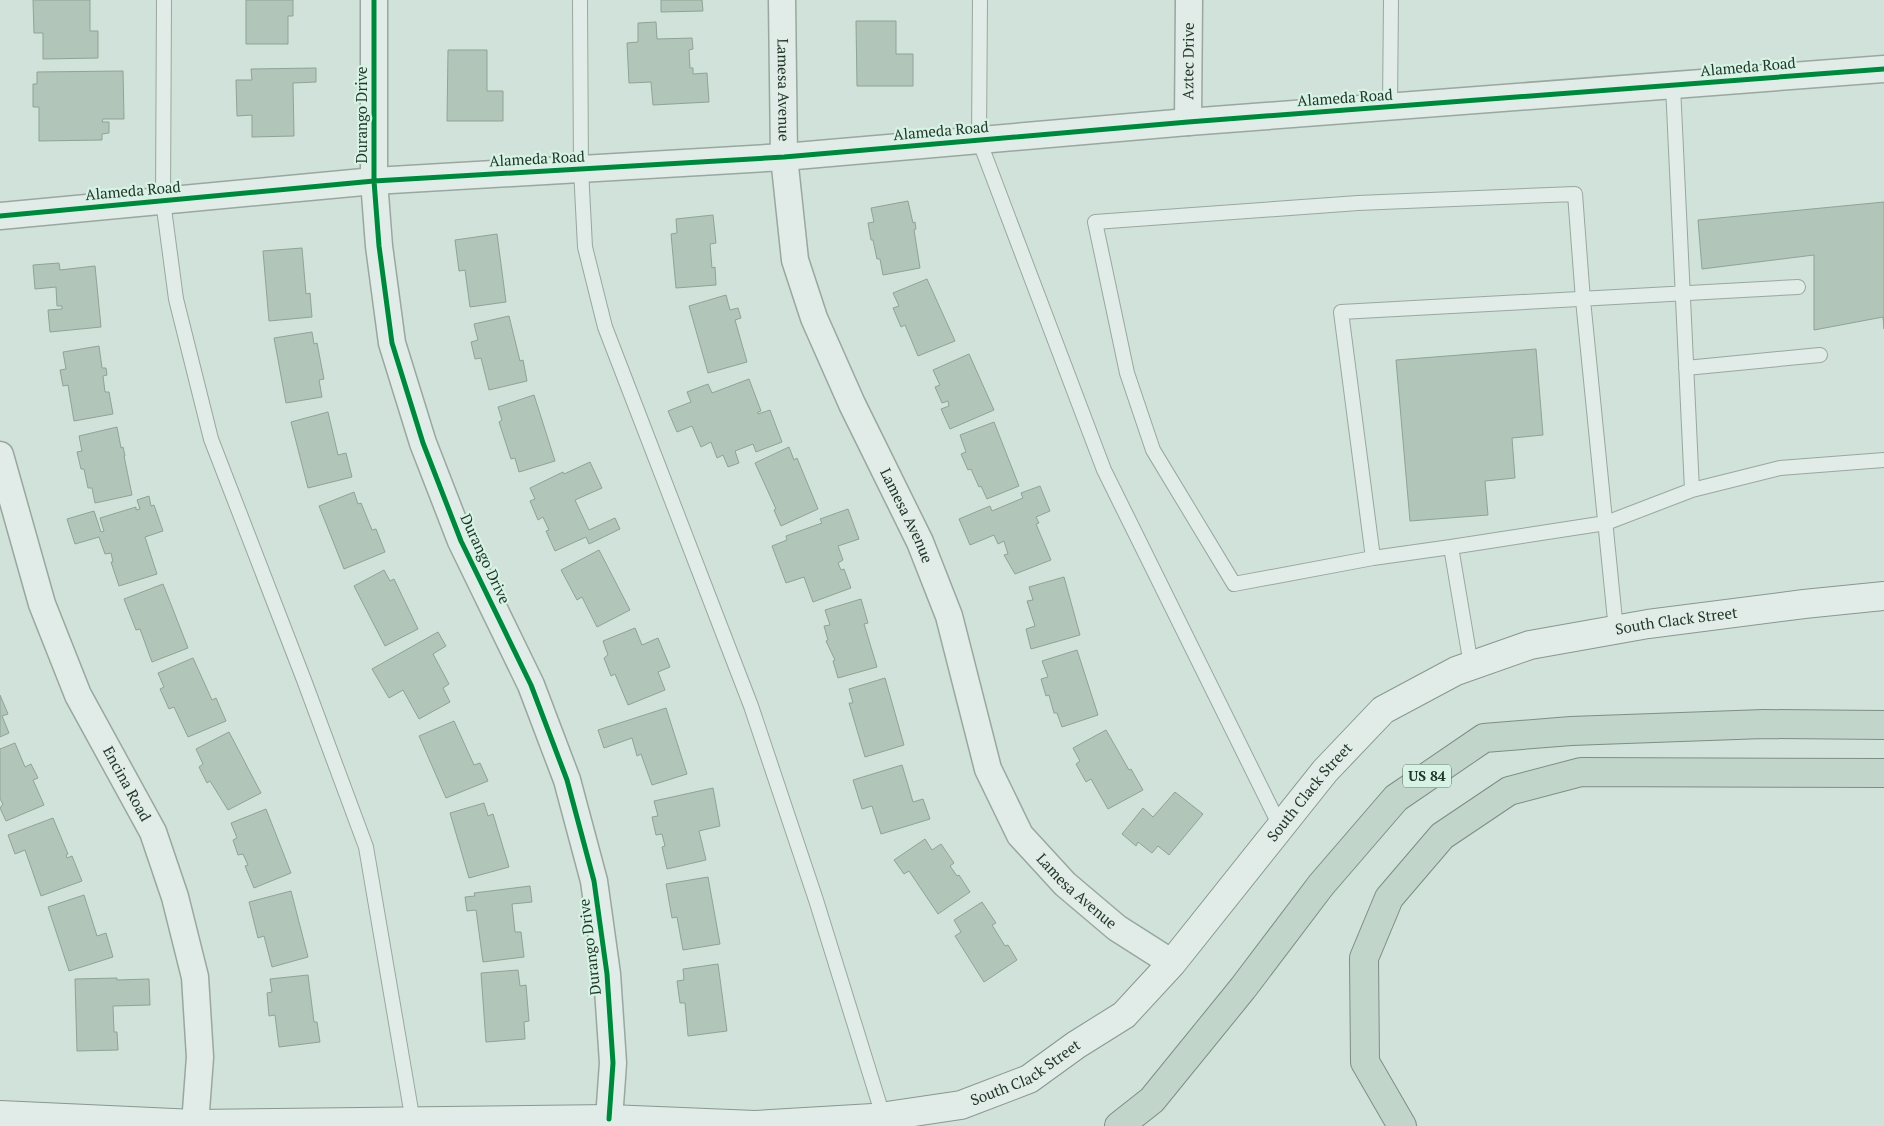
<svg xmlns="http://www.w3.org/2000/svg" width="1884" height="1126" font-family="'PT Serif',serif">
	<style>
		.building { fill: #b1c6b8; stroke: #8fa396 }
		.lines { fill: none; stroke-linecap: round; stroke-linejoin: round }
		.service-casing { stroke: #98a89f; stroke-width: 16 }
		.minor-casing { stroke: #98a89f; stroke-width: 29 }
		.secondary-casing { stroke: #88988f; stroke-width: 30 }
		.motorway-casing { stroke: #7f8e85; stroke-width: 30 }
		.service { stroke: #e1ebe7; stroke-width: 14 }
		.minor { stroke: #e1ebe7; stroke-width: 26 }
		.secondary { stroke: #e1ebe7; stroke-width: 28 }
		.motorway { stroke: #c1d5ca; stroke-width: 28 }
		.cycleway-casing { stroke: #d7f3e6; stroke-width: 8 }
		.cycleway { stroke: #00873e; stroke-width: 5 }
		.labels { text-anchor: middle; stroke-width: 4.5; stroke-linejoin: round; paint-order: stroke }
		.shield { fill: #d7f3e6; stroke: #586f61; stroke-width: 1 }
		.shield-label { font-size: 14px; font-weight: bold; fill: #213728 }
		.street-label { font-size: 15px; fill: #213728; stroke: #d7f3e6 }
	</style>
	<rect width="100%" height="100%" fill="#d0e2d9"/>
	<path class="building" d="M 33,0 L 90,0 L 90,31 L 98,31 L 98,58 L 43,59 L 43,33 L 34,33 Z
		M 246,0 L 293,0 L 293,16 L 288,16 L 288,44 L 246,44 Z
		M 661,0 L 702,0 L 703,11 L 661,12 Z
		M 856,21 L 896,21 L 896,54 L 913,54 L 913,86 L 857,86 Z
		M 656,22 L 657,39 L 692,38 L 693,49 L 689,50 L 690,68 L 693,68 L 693,74 L 707,73 L 709,102 L 653,105 L 651,82 L 629,83 L 627,43 L 638,42 L 638,23 Z
		M 448,50 L 487,50 L 487,91 L 503,91 L 503,121 L 447,121 Z
		M 316,68 L 316,82 L 293,83 L 294,136 L 252,137 L 252,115 L 237,116 L 236,80 L 252,80 L 251,69 Z
		M 123,71 L 124,119 L 103,119 L 102,122 L 109,122 L 109,133 L 102,134 L 102,140 L 39,141 L 39,107 L 33,107 L 33,84 L 37,84 L 37,72 Z
		M 908,201 L 913,223 L 915,222 L 916,229 L 914,230 L 920,268 L 883,275 L 880,259 L 877,259 L 873,240 L 871,240 L 868,223 L 874,222 L 871,208 Z
		M 1884,202 L 1884,329 L 1883,317 L 1814,330 L 1814,255 L 1702,269 L 1698,220 Z
		M 713,215 L 716,243 L 710,244 L 712,268 L 715,267 L 716,285 L 676,288 L 671,234 L 677,233 L 676,219 Z
		M 497,234 L 506,302 L 470,307 L 465,270 L 459,271 L 455,240 Z
		M 302,248 L 306,294 L 310,293 L 312,317 L 269,321 L 263,251 Z
		M 59,263 L 60,270 L 95,266 L 101,327 L 50,332 L 48,310 L 62,309 L 62,306 L 57,306 L 56,287 L 35,289 L 33,265 Z
		M 927,279 L 955,341 L 918,356 L 905,325 L 901,327 L 893,308 L 899,306 L 893,293 Z
		M 726,295 L 730,310 L 738,308 L 741,318 L 735,320 L 747,362 L 708,373 L 689,306 Z
		M 509,316 L 520,361 L 523,360 L 527,381 L 489,390 L 481,358 L 475,359 L 471,342 L 478,340 L 474,324 Z
		M 312,332 L 314,344 L 317,343 L 324,379 L 319,380 L 322,397 L 286,403 L 274,338 Z
		M 99,346 L 102,368 L 106,368 L 107,375 L 103,376 L 105,392 L 109,392 L 113,414 L 74,421 L 68,385 L 63,386 L 60,370 L 66,369 L 63,352 Z
		M 1536,349 L 1543,435 L 1512,438 L 1515,478 L 1485,481 L 1488,515 L 1410,521 L 1396,360 Z
		M 969,354 L 994,410 L 950,429 L 941,409 L 949,406 L 948,401 L 942,403 L 935,387 L 940,385 L 933,370 Z
		M 749,379 L 761,411 L 758,412 L 758,414 L 770,410 L 782,442 L 756,452 L 753,444 L 735,451 L 739,463 L 728,467 L 723,455 L 717,458 L 711,442 L 701,447 L 692,426 L 677,432 L 668,411 L 691,402 L 687,392 L 708,384 L 712,393 Z
		M 534,395 L 555,461 L 519,472 L 515,458 L 511,459 L 499,422 L 502,420 L 498,407 Z
		M 328,412 L 338,455 L 346,453 L 352,477 L 308,488 L 291,422 Z
		M 994,422 L 1019,486 L 987,499 L 981,486 L 979,487 L 971,469 L 968,470 L 961,454 L 966,452 L 960,435 Z
		M 117,427 L 121,448 L 123,447 L 125,456 L 124,456 L 132,495 L 95,503 L 92,488 L 88,488 L 84,469 L 81,469 L 77,452 L 82,451 L 79,436 Z
		M 789,447 L 794,460 L 797,458 L 818,509 L 781,526 L 774,510 L 776,509 L 755,463 Z
		M 590,462 L 602,488 L 575,500 L 589,530 L 615,518 L 620,529 L 589,544 L 586,537 L 555,551 L 546,531 L 549,530 L 543,517 L 538,520 L 530,501 L 535,499 L 530,488 L 563,472 L 564,474 Z
		M 1040,486 L 1050,511 L 1036,517 L 1039,523 L 1036,524 L 1051,560 L 1015,574 L 1004,555 L 1008,554 L 1004,541 L 998,544 L 994,535 L 970,545 L 959,519 L 990,506 L 992,511 L 1023,498 L 1021,493 Z
		M 354,492 L 358,504 L 361,503 L 372,530 L 376,529 L 385,552 L 344,569 L 319,506 Z
		M 149,496 L 151,506 L 154,505 L 163,531 L 145,537 L 157,574 L 119,586 L 111,562 L 113,562 L 111,553 L 105,554 L 99,537 L 75,544 L 67,519 L 94,511 L 101,532 L 104,531 L 100,518 L 136,507 L 136,510 L 140,509 L 137,500 Z
		M 848,509 L 859,539 L 838,546 L 843,560 L 838,563 L 841,570 L 844,569 L 851,588 L 813,602 L 804,577 L 786,583 L 772,546 L 787,540 L 786,536 L 822,523 L 820,519 Z
		M 599,550 L 630,610 L 597,627 L 582,597 L 577,600 L 561,570 Z
		M 384,570 L 390,581 L 394,579 L 418,629 L 385,646 L 354,586 Z
		M 1064,577 L 1080,635 L 1031,649 L 1026,629 L 1035,626 L 1027,601 L 1033,600 L 1029,587 Z
		M 163,584 L 188,648 L 152,662 L 140,629 L 136,630 L 124,599 Z
		M 861,599 L 868,623 L 864,624 L 877,667 L 838,678 L 833,661 L 835,660 L 826,641 L 828,640 L 824,626 L 830,625 L 825,610 Z
		M 635,628 L 642,645 L 658,638 L 670,667 L 658,672 L 665,690 L 628,705 L 615,674 L 611,676 L 604,658 L 608,655 L 603,641 Z
		M 438,632 L 446,646 L 433,654 L 449,684 L 443,688 L 450,702 L 419,719 L 403,690 L 389,698 L 372,669 Z
		M 1077,650 L 1098,715 L 1062,727 L 1057,713 L 1054,713 L 1049,695 L 1046,696 L 1041,679 L 1048,677 L 1042,661 Z
		M 193,658 L 212,700 L 216,698 L 226,721 L 188,737 L 174,707 L 169,709 L 160,689 L 164,687 L 158,673 Z
		M 885,678 L 904,745 L 865,757 L 849,703 L 853,703 L 849,689 Z
		M 0,695 L 8,714 L 2,716 L 9,733 L 0,737 Z
		M 666,708 L 687,774 L 652,785 L 641,754 L 637,756 L 632,738 L 604,748 L 598,730 Z
		M 454,721 L 474,765 L 480,763 L 488,781 L 446,798 L 419,736 Z
		M 1106,730 L 1129,770 L 1131,769 L 1143,790 L 1108,809 L 1091,779 L 1086,782 L 1076,764 L 1080,761 L 1073,748 Z
		M 229,732 L 261,793 L 228,810 L 210,781 L 207,783 L 199,767 L 203,764 L 196,749 Z
		M 15,743 L 25,767 L 31,764 L 38,778 L 33,780 L 44,805 L 6,821 L 0,808 L 3,804 L 0,799 L 0,749 Z
		M 902,765 L 913,802 L 923,799 L 930,819 L 881,834 L 872,806 L 862,809 L 853,780 Z
		M 713,788 L 720,826 L 699,831 L 706,860 L 667,869 L 662,847 L 665,846 L 662,834 L 656,835 L 652,817 L 658,816 L 654,801 Z
		M 1175,792 L 1203,814 L 1169,855 L 1158,846 L 1152,853 L 1138,842 L 1136,846 L 1122,834 L 1143,808 L 1153,817 Z
		M 484,803 L 488,816 L 493,814 L 509,867 L 469,878 L 450,813 Z
		M 266,809 L 291,873 L 254,888 L 245,866 L 248,865 L 243,854 L 238,855 L 233,840 L 237,838 L 231,823 Z
		M 53,818 L 68,854 L 66,855 L 67,858 L 72,856 L 82,881 L 41,896 L 25,850 L 15,854 L 8,835 Z
		M 925,839 L 932,850 L 941,844 L 954,863 L 950,866 L 957,876 L 959,875 L 970,892 L 938,914 L 909,871 L 904,874 L 894,860 Z
		M 708,877 L 720,944 L 683,950 L 677,917 L 672,918 L 666,884 Z
		M 530,886 L 532,902 L 512,904 L 515,932 L 521,932 L 524,957 L 483,962 L 476,910 L 467,911 L 465,897 L 475,896 L 474,893 Z
		M 291,891 L 308,957 L 272,967 L 264,936 L 258,938 L 249,902 Z
		M 84,895 L 97,936 L 106,933 L 113,957 L 69,971 L 48,907 Z
		M 982,902 L 996,923 L 992,925 L 1005,946 L 1008,945 L 1017,960 L 984,982 L 955,936 L 961,932 L 954,920 Z
		M 718,964 L 727,1031 L 688,1036 L 685,1003 L 680,1003 L 677,981 L 684,980 L 683,969 Z
		M 518,970 L 520,986 L 526,985 L 529,1021 L 524,1022 L 525,1039 L 486,1042 L 481,973 Z
		M 308,975 L 314,1022 L 317,1022 L 320,1042 L 279,1047 L 275,1015 L 269,1016 L 267,993 L 272,992 L 270,979 Z
		M 117,978 L 117,980 L 149,979 L 150,1005 L 113,1006 L 114,1032 L 117,1032 L 118,1050 L 77,1051 L 75,979 Z"/>
	<g class="lines">
		<g class="service-casing">
			<path id="service" d="M 164,0 L 163,201 L 176,299 L 211,439 L 304,680 L 366,847 L 413,1122
				M 580,0 L 581,169 L 585,247 L 605,327 L 751,706 L 816,900 L 883,1116
				M 980,0 L 979,140 L 1104,470 L 1280,826
				M 1390,107 L 1391,0
				M 1686,368 L 1820,355
				M 1692,490 L 1780,468 L 1884,460
				M 1451,547 L 1373,558 L 1341,312 L 1798,287
				M 1373,558 L 1234,584 L 1153,450 L 1127,373 L 1095,222 L 1358,203 L 1575,194 L 1583,300 L 1616,630
				M 1471,665 L 1451,547 L 1606,523 L 1692,490 L 1673,86"/>
		</g>
		<g class="minor-casing">
			<g id="minor">
				<path d="M 374,0 L 374,181 L 379,246 L 392,343 L 423,443 L 461,541 L 531,685 L 567,780 L 594,881 L 607,974 L 613,1063 L 609,1119"/>
				<path id="s1" d="M 782,0 L 784,157 L 795,260 L 814,318 L 852,404 L 920,542 L 949,616 L 988,769 L 1020,835 L 1065,884 L 1117,928 L 1172,963"/>
				<path id="s2" d="M 1188,122 L 1189,0"/>
				<path d="M 0,216 L 374,181 L 784,157 L 1188,122 L 1884,69"/>
				<path id="s3" d="M 0,455 L 42,604 L 78,695 L 153,832 L 175,897 L 195,977 L 200,1057 L 195,1124"/>
			</g>
		</g>
		<g class="secondary-casing">
			<g id="secondary">
				<path id="s4" d="M 0,1115 L 195,1124 L 609,1119 L 755,1125 L 873,1118 L 961,1105 L 1029,1079 L 1076,1045 L 1124,1015 L 1172,963 L 1325,771 L 1383,710 L 1456,671 L 1530,645 L 1648,624 L 1804,604 L 1884,596"/>
			</g>
		</g>
		<g class="motorway-casing">
			<path id="motorway" d="M 1119,1126 L 1152,1100 L 1243,988 L 1321,885 L 1396,798 L 1484,738 L 1571,731 L 1764,724 L 1884,725
				M 1402,1126 L 1365,1062 L 1364,958 L 1389,898 L 1442,836 L 1509,791 L 1581,772 L 1884,773"/>
		</g>
		<use href="#service" class="service"/>
		<use href="#minor" class="minor"/>
		<use href="#secondary" class="secondary"/>
		<use href="#motorway" class="motorway"/>
		<g class="cycleway-casing">
			<path id="cycleway" d="M 374,0 L 374,181 L 379,246 L 392,343 L 423,443 L 461,541 L 531,685 L 567,780 L 594,881 L 607,974 L 613,1063 L 609,1119
				M 0,216 L 374,181 L 784,157 L 1188,122 L 1884,69"/>
		</g>
		<use href="#cycleway" class="cycleway"/>
	</g>
	<g class="labels">
		<rect class="shield" x="1403" y="764.5" width="48" height="23" rx="4"/>
		<g class="shield-label">
			<text x="1427" y="781">US 84</text>
		</g>
		<g class="street-label">
			<text dy="5" stroke="none"><textPath href="#s2" startOffset="61">Aztec Drive</textPath></text>
			<text transform="translate(1748 67) rotate(-5)" y="5">Alameda Road</text>
			<text dy="5" stroke="none"><textPath href="#s1" startOffset="90">Lamesa Avenue</textPath></text>
			<text transform="translate(1345 98) rotate(-4)" y="5">Alameda Road</text>
			<text transform="translate(362 115) rotate(-90)" y="5">Durango Drive</text>
			<text transform="translate(941 131) rotate(-5)" y="5">Alameda Road</text>
			<text transform="translate(537 159) rotate(-3)" y="5">Alameda Road</text>
			<text transform="translate(133 191) rotate(-5)" y="5">Alameda Road</text>
			<text dy="5" stroke="none"><textPath href="#s1" startOffset="540">Lamesa Avenue</textPath></text>
			<text transform="translate(485 559) rotate(65)" y="5">Durango Drive</text>
			<text dy="5" stroke="none"><textPath href="#s4" startOffset="1860">South Clack Street</textPath></text>
			<text dy="5" stroke="none"><textPath href="#s3" startOffset="354">Encina Road</textPath></text>
			<text dy="5" stroke="none"><textPath href="#s4" startOffset="1440">South Clack Street</textPath></text>
			<text dy="5" stroke="none"><textPath href="#s1" startOffset="960">Lamesa Avenue</textPath></text>
			<text transform="translate(590 947) rotate(-97)" y="5">Durango Drive</text>
			<text dy="5" stroke="none"><textPath href="#s4" startOffset="1035">South Clack Street</textPath></text>
		</g>
	</g>
</svg>
